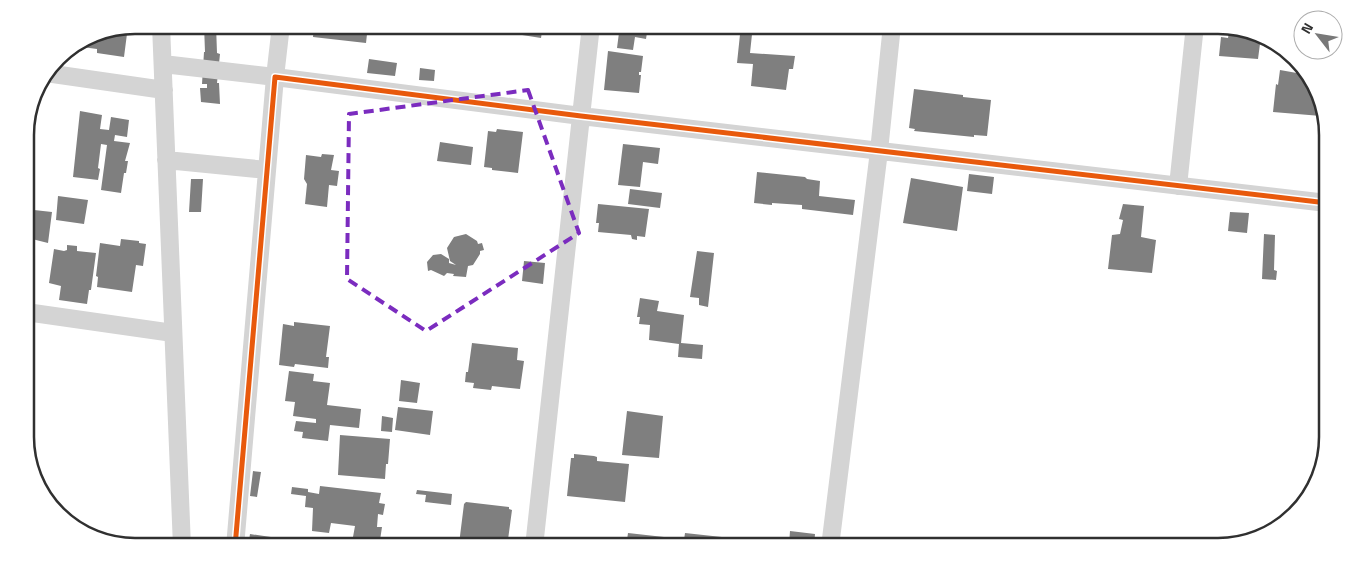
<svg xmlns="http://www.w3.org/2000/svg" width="1353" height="572" font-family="'Titillium Web',sans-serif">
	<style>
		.building { fill: #7f7f7f }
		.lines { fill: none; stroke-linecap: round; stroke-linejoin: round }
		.street { stroke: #d4d4d4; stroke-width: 18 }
		.cycleway-casing { stroke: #fff; stroke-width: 8 }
		.cycleway { stroke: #e8590c; stroke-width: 5 }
		.marked { fill: none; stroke: #7b2cbf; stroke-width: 4; stroke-dasharray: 10 6; stroke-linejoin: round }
		.rim { fill: none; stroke: #303030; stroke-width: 2.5 }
	</style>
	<rect width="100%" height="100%" fill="#fff"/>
	<path class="building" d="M 204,25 L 216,25 L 217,53 L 220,54 L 217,83 L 219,83 L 220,104 L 201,102 L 200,88 L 207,88 L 207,84 L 202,84 L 204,52 L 205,52 Z
		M 314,25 L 368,25 L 366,43 L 313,37 Z
		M 491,25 L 543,25 L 541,38 L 491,30 Z
		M 620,25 L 674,25 L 673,29 L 648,26 L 646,39 L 635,37 L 633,50 L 617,48 Z
		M 741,25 L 753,25 L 750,53 L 795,56 L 793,69 L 789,69 L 786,90 L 751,86 L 753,64 L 737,63 Z
		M 812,25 L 854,25 L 853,35 L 812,30 Z
		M 993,25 L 1042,25 L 1041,33 Z
		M 128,26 L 124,57 L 97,53 L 97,49 L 82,47 L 82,51 L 67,49 L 93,33 Z
		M 1233,28 L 1260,33 L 1264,36 L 1261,36 L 1258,59 L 1219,56 L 1221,37 L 1228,38 L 1229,32 L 1233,32 Z
		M 608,51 L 643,56 L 641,72 L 639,72 L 639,75 L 641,75 L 639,93 L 604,90 Z
		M 369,59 L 397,63 L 395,76 L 367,73 Z
		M 420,68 L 435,70 L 434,81 L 419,80 Z
		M 1280,70 L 1308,75 L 1322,107 L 1321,116 L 1273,112 L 1276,84 L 1278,85 Z
		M 914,89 L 963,95 L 963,97 L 991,100 L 987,136 L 974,135 L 974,137 L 914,131 L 915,129 L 909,128 Z
		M 80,111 L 102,115 L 100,129 L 109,130 L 111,117 L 129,120 L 127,137 L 115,135 L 114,141 L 130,143 L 125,161 L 128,161 L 126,173 L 124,173 L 121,193 L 101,190 L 107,145 L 101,144 L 98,168 L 100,169 L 98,180 L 73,177 Z
		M 497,129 L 523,132 L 518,173 L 492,170 L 492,168 L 484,167 L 488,131 L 496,132 Z
		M 440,142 L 473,147 L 471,165 L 437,161 Z
		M 623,144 L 660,148 L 658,164 L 643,162 L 640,187 L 618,185 Z
		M 322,154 L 334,155 L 331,170 L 339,171 L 337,186 L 329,185 L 327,207 L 305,204 L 307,184 L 304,179 L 306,155 L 321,157 Z
		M 757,172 L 805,177 L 807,179 L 820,181 L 819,196 L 855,200 L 853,215 L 802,209 L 802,205 L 772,203 L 772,205 L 754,203 Z
		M 969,174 L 994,177 L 992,194 L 967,191 Z
		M 911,178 L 963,187 L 957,231 L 903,223 Z
		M 191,179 L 203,179 L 201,212 L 189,212 Z
		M 630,189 L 662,193 L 660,208 L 628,204 Z
		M 58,196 L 88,200 L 84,224 L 56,220 Z
		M 598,204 L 649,209 L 645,237 L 637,236 L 637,240 L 632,239 L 631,235 L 598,232 L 599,223 L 596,223 Z
		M 1123,204 L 1144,206 L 1141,237 L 1156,240 L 1152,273 L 1108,269 L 1112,235 L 1120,234 L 1123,220 L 1119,219 Z
		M 25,209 L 52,212 L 48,243 L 28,238 L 28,241 L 26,241 Z
		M 1230,212 L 1249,213 L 1247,233 L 1228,231 Z
		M 466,234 L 477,241 L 478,244 L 482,243 L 484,250 L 480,251 L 480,254 L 473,265 L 468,266 L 466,277 L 453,276 L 454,274 L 447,273 L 444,276 L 431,270 L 428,271 L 427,262 L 433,255 L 441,254 L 449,259 L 449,263 L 456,265 L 450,261 L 447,248 L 454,237 Z
		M 1264,234 L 1275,235 L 1274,270 L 1277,271 L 1276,280 L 1262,279 Z
		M 121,239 L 139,241 L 139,243 L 146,244 L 143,266 L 136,265 L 132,292 L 97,287 L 98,277 L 96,276 L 100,243 L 120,246 Z
		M 67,245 L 77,246 L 77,251 L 96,253 L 91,290 L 89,290 L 87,304 L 59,300 L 61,286 L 49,283 L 54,249 L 64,251 L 67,250 Z
		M 697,251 L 714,253 L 708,307 L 699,305 L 699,298 L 690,297 Z
		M 524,261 L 545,263 L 543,284 L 522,281 Z
		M 640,298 L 659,301 L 657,311 L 684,315 L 681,343 L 703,345 L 702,359 L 678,357 L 679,344 L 649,340 L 650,325 L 639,324 L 640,317 L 637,317 Z
		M 294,322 L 330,326 L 326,357 L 329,357 L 328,368 L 295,364 L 294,367 L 279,365 L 283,324 L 294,326 Z
		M 26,340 L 32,341 L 29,364 L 35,365 L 30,406 L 26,405 Z
		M 472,343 L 518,348 L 517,360 L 524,361 L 520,389 L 492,386 L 491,390 L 473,388 L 474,383 L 465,382 L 466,372 L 468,372 Z
		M 289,371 L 314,374 L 313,381 L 330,383 L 327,405 L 361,409 L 359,428 L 330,425 L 328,441 L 302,438 L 303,432 L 294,431 L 296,421 L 316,423 L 316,419 L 293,416 L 295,402 L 285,401 Z
		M 401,380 L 420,383 L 417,403 L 399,401 Z
		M 398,407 L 433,411 L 430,435 L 395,430 Z
		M 627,411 L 663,416 L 659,458 L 622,455 Z
		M 382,416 L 393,418 L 392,432 L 381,431 Z
		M 340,435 L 390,439 L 388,464 L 386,464 L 385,479 L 338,475 Z
		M 574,454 L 594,456 L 597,457 L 597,461 L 629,464 L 625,502 L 567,496 L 571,458 L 574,458 Z
		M 253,471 L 261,472 L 257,497 L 250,496 Z
		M 320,486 L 381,493 L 379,503 L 385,504 L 383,515 L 378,514 L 377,527 L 382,527 L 379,547 L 366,547 L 367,539 L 353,537 L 355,526 L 331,523 L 329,533 L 312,531 L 313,508 L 305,507 L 306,496 L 291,494 L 292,487 L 308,489 L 308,492 L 319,494 Z
		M 417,490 L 452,494 L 451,505 L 425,502 L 426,495 L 416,494 Z
		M 466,502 L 509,507 L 509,509 L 512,510 L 507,547 L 468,547 L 459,544 L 464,504 Z
		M 790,531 L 815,534 L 814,547 L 789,545 Z
		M 628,533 L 664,537 L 663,547 L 626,547 Z
		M 685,533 L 731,538 L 730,547 L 683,547 Z
		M 250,534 L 298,541 L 297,547 L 248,547 Z"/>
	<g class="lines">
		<path class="street" d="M 161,25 L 182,547
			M 163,64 L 275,77 L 281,25
			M 46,73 L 164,90
			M 166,160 L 267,170
			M 1178,186 L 1195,25
			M 26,312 L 173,333
			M 235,547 L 275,77 L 581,116 L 1327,203
			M 534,547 L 591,25
			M 830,547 L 879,151 L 892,25"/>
		<g class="cycleway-casing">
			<path id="cycleway" d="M 235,547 L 275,77 L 581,116 L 1327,203"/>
		</g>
		<use href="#cycleway" class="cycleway"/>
	</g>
	<path class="marked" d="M 528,90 L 579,233 L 426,331 L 347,279 L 349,114 Z"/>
	<path d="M0 0H1353V572H0ZM135 34H1218A101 101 0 0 1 1319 135V437A101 101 0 0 1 1218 538H135A101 101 0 0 1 34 437V135A101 101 0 0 1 135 34Z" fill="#fff" fill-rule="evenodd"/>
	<path class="rim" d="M135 34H1218A101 101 0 0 1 1319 135V437A101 101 0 0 1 1218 538H135A101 101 0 0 1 34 437V135A101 101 0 0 1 135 34Z"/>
	<g transform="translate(1318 35) rotate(301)"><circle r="24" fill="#ffffff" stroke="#acacac"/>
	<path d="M0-4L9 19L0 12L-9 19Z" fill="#787878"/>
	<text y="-8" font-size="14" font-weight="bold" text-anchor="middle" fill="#303030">N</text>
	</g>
</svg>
